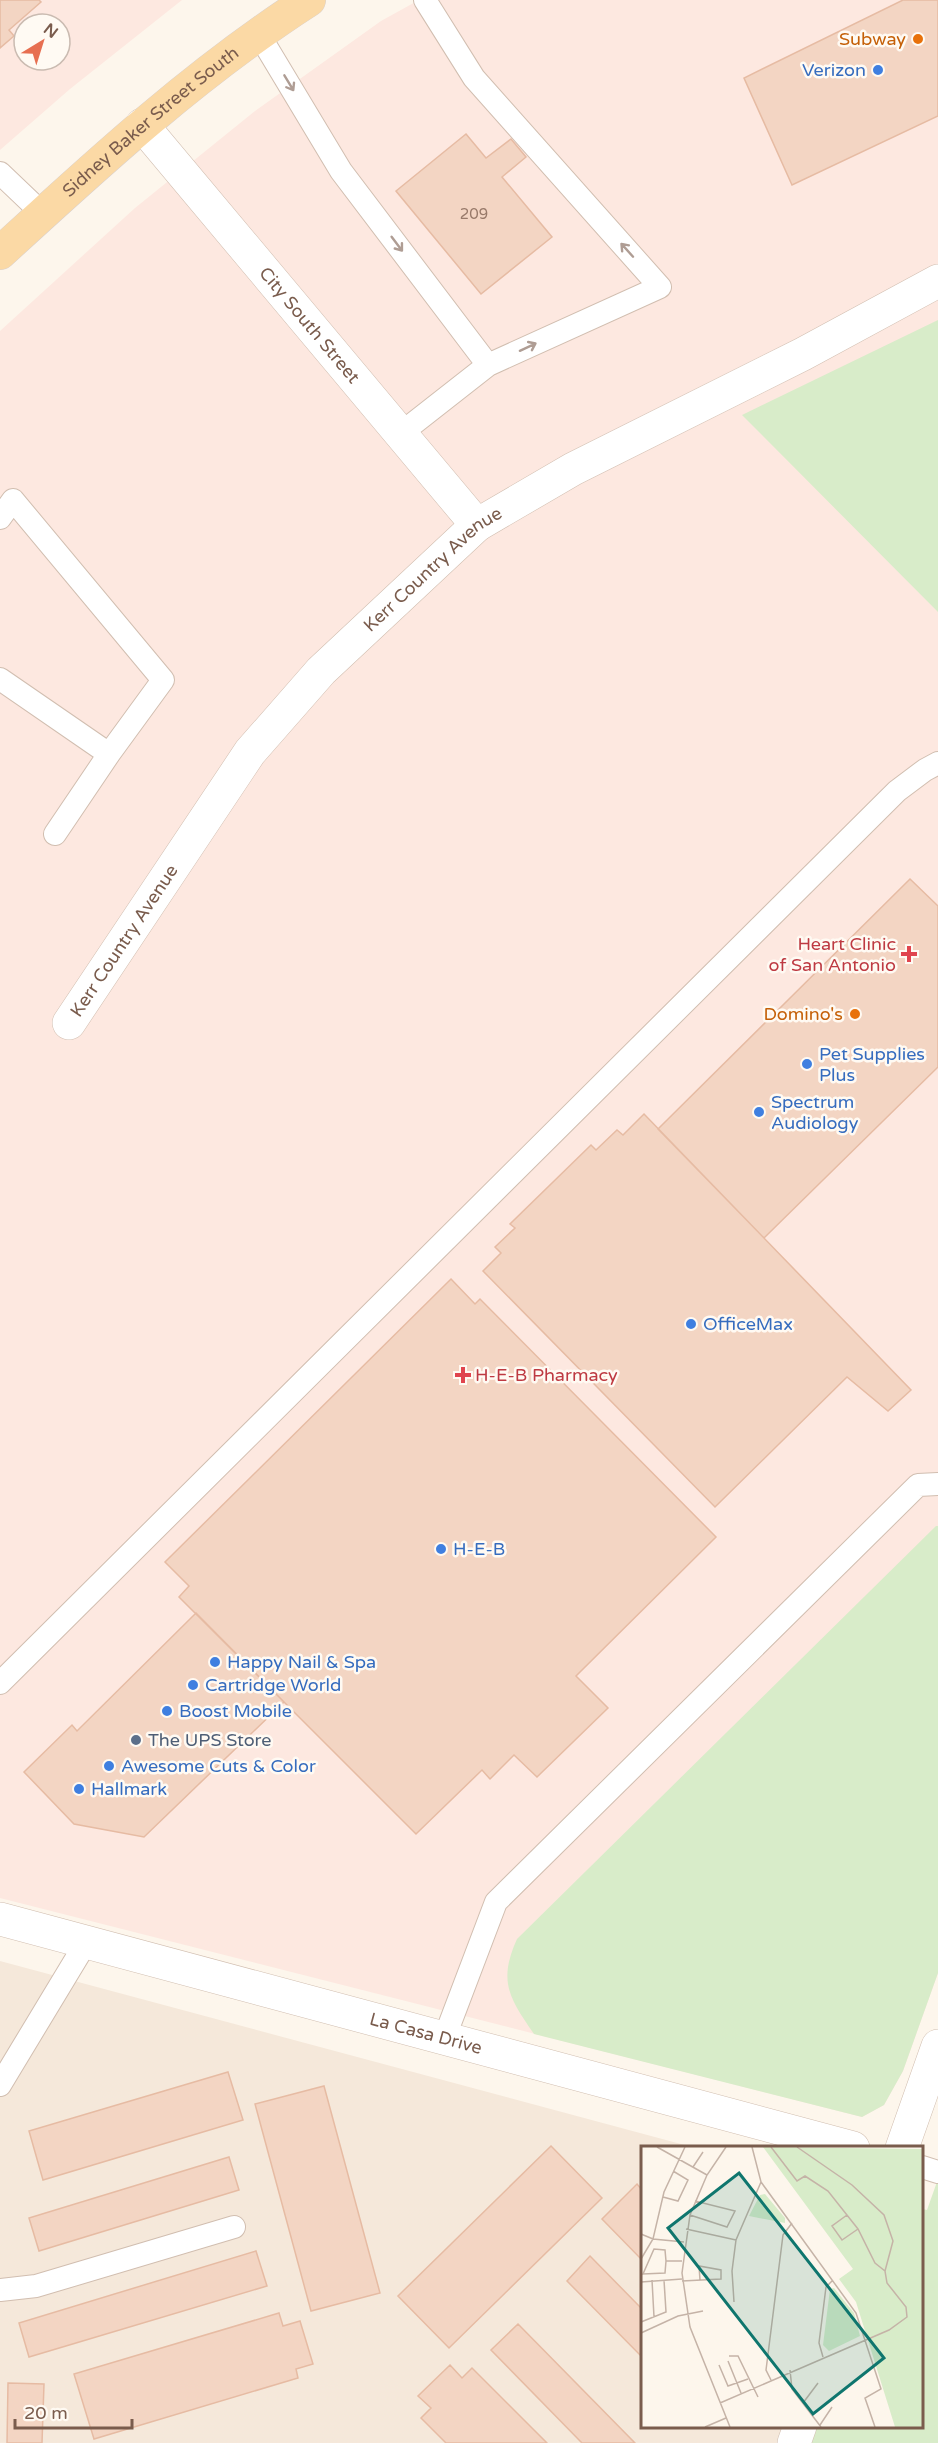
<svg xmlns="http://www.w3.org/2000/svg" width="938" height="2443" font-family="'Varela Round',sans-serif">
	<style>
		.residential { fill: #f5e8da }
		.commercial { fill: #fde8e0; fill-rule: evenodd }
		.green { fill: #d8ecc9 }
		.building { fill: #f3d5c3; stroke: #e6bba3; stroke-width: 1.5 }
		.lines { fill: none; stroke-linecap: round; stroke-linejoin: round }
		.service-casing { stroke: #d1beb0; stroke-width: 24 }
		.minor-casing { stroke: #d1beb0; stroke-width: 34 }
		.primary-casing { stroke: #dad1cd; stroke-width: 34 }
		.service { stroke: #fff; stroke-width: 22 }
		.minor { stroke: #fff; stroke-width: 33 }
		.primary { stroke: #fbd9a5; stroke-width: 33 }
		.oneway { stroke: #af9d94 }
		.food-dot { fill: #e8710a; stroke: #fffaf3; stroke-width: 2 }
		.shop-dot { fill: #3f7fe0; stroke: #fffaf3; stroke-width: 2 }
		.health-dot { fill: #e0444e; stroke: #fffaf3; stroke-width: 2 }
		.service-dot { fill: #5c6f8a; stroke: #fffaf3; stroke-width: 2 }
		.labels { text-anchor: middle; stroke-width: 5; stroke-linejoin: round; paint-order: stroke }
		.number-label { font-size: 15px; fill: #987a6a }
		.food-label { font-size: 18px; fill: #c56008; stroke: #fffaf3; text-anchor: end }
		.shop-label { font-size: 18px; fill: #366cbe; stroke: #fffaf3; text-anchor: start }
		.street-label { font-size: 18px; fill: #7a5c4d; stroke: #fffaf3 }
		.health-label { font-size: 18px; fill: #be3a42; stroke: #fffaf3; text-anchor: end }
		.service-label { font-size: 18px; fill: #4e5e75; stroke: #fffaf3; text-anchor: start }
		.inset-road { fill: none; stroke: #c5b3a7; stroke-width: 1.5 }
		.view { fill: #0f766e; fill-opacity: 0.15; stroke: #0f766e; stroke-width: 3 }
		.inset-edge { fill: none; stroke: #7a5c4d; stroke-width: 3 }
	</style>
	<rect width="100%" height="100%" fill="#fdf6ec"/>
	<path class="residential" d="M 0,1961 L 692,2147 L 642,2148 L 642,2426 L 806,2427 L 800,2443 L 0,2443 Z"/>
	<path class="commercial" d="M 0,0 L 182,0 L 70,89 L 0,150 ZM 24,24 L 60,24 L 60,60 L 24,60 Z
		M 419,0 L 938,0 L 938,1973 L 903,2071 L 884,2105 L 862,2117 L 0,1898 L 0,331 L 135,208 L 255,111 L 381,21 Z"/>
	<path class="green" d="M 938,320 L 938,612 L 742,415 Z
		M 936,1526 L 938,1526 L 938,1973 L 903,2071 L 884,2105 L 862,2117 L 534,2034 C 509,1998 498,1981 517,1939 Z
		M 938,2179 L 938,2443 L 800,2443 L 806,2427 L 922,2426 L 922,2209 L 927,2210 Z"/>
	<path class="building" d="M 0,0 L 39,0 L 41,2 L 9,30 L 14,36 L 0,48 Z
		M 903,0 L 938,0 L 938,116 L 792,185 L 744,78 Z
		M 466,134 L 486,158 L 511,139 L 526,157 L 502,177 L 552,237 L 481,294 L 396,191 Z
		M 910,879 L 938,906 L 938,1067 L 764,1238 L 658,1129 Z
		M 644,1114 L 911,1390 L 888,1411 L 847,1377 L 715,1507 L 483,1271 L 501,1253 L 495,1247 L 515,1228 L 510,1224 L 591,1145 L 596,1150 L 617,1130 L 623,1135 Z
		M 451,1279 L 475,1304 L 480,1299 L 716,1537 L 576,1676 L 608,1708 L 537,1777 L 514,1755 L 490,1779 L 482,1770 L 416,1834 L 179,1597 L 189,1586 L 165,1562 Z
		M 196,1613 L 284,1702 L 144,1837 L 74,1824 L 24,1772 L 72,1725 L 77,1731 Z
		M 228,2072 L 243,2120 L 43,2180 L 29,2131 Z
		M 324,2086 L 380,2293 L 311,2311 L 255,2104 Z
		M 551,2146 L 602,2198 L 449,2348 L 398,2296 Z
		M 229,2157 L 239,2190 L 39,2251 L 29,2218 Z
		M 637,2184 L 642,2190 L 642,2260 L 602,2219 Z
		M 256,2251 L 267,2286 L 29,2357 L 19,2323 Z
		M 590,2256 L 642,2309 L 642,2357 L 567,2281 Z
		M 279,2313 L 283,2326 L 300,2321 L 313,2364 L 296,2369 L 298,2378 L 94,2439 L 74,2374 Z
		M 518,2324 L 635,2443 L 582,2443 L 491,2350 Z
		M 450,2365 L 462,2378 L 472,2368 L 547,2443 L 446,2443 L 421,2418 L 431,2408 L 418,2396 Z
		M 8,2383 L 44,2384 L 42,2443 L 7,2443 Z"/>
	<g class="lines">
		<g class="service-casing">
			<path id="service" d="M 258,33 L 341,171 L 488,365 L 660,287 L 474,78 L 425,0
				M 0,173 L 43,214
				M 400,434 L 488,365
				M 0,518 L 13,500 L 163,680 L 109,754 L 0,679
				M 55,834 L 109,754
				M 0,1683 L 897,791 L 925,770 L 938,763
				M 444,2039 L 496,1902 L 918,1485 L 938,1484
				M 0,2085 L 87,1941
				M 922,2167 L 938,2172
				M 0,2290 L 36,2286 L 234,2227"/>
		</g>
		<g class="minor-casing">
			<g id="minor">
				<path id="s1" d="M 142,125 L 477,525"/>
				<path id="s2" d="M 69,1023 L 250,752 L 321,671 L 477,525 L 573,469 L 803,354 L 938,281"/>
				<path id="s3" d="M 0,1919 L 853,2148"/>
				<path d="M 902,2148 L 938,2046"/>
				<path d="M 794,2443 L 800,2426"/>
			</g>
		</g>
		<g class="primary-casing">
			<g id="primary">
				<path id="s4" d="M 0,253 C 98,163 197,72 309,0"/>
			</g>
		</g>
		<use href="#service" class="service"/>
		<use href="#minor" class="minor"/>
		<use href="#primary" class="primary"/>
	</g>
	<defs><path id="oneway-shaft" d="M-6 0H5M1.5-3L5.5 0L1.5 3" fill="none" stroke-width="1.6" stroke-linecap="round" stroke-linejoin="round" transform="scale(1.5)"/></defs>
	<g class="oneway">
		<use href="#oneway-shaft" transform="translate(289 83) rotate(59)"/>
		<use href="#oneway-shaft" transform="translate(397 244) rotate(53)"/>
		<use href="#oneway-shaft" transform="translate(627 250) rotate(-132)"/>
		<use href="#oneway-shaft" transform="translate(528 347) rotate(-25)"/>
	</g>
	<g class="food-dot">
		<circle cx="918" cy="39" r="6"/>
		<circle cx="855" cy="1014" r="6"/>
	</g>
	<g class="shop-dot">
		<circle cx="878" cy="70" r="6"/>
		<circle cx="807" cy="1064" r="6"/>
		<circle cx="759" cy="1112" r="6"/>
		<circle cx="691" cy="1324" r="6"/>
		<circle cx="441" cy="1549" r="6"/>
		<circle cx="215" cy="1662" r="6"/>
		<circle cx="193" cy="1685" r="6"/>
		<circle cx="167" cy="1711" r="6"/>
		<circle cx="109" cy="1766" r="6"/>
		<circle cx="79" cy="1789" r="6"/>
	</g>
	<g class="health-dot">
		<path d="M906 945h6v6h6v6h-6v6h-6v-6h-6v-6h6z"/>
		<path d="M460 1366h6v6h6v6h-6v6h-6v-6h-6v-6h6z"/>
	</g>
	<circle class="service-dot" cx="136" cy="1740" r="6"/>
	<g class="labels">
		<g class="number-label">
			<text x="474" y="219">209</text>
		</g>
		<g class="food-label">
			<text x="906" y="45">Subway</text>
			<text x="843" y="1020">Domino's</text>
		</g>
		<g class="shop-label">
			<text x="866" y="76" text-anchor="end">Verizon</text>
			<text x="819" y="1060">Pet Supplies<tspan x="819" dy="21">Plus</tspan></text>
			<text x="771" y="1108">Spectrum<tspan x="771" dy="21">Audiology</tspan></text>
			<text x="703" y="1330">OfficeMax</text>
			<text x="453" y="1555">H-E-B</text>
			<text x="227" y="1668">Happy Nail &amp; Spa</text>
			<text x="205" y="1691">Cartridge World</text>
			<text x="179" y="1717">Boost Mobile</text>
			<text x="121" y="1772">Awesome Cuts &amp; Color</text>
			<text x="91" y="1795">Hallmark</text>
		</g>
		<g class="street-label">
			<text dy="6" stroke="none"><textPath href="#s4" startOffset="200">Sidney Baker Street South</textPath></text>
			<text dy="6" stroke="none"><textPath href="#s1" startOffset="261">City South Street</textPath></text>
			<text dy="6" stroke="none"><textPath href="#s2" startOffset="585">Kerr Country Avenue</textPath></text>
			<text dy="6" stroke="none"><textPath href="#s2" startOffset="99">Kerr Country Avenue</textPath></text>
			<text dy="6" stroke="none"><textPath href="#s3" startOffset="441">La Casa Drive</textPath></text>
		</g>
		<g class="health-label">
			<text x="896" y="950">Heart Clinic<tspan x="896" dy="21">of San Antonio</tspan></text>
			<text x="475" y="1381" text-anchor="start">H-E-B Pharmacy</text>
		</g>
		<g class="service-label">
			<text x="148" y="1746">The UPS Store</text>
		</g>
	</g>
	<g transform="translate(641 2146)">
		<rect width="282" height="282" fill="#fdf6ec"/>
		<path d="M 122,1 L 282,3 L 282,281 L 254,281 L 215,156 L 198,133 L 212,123 ZM 124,48 L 144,72 L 144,77 L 108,70 L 119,49 ZM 193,142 L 213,167 L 219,190 L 188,205 L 182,199 L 189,143 Z" fill="#d8ecc9"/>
		<path class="inset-road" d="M 16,1 L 66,29M 85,1 L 66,29 L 49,69 L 41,127 L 49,181 L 89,281M 111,1 L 120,36 L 215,167 L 240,243 L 224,252 L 234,281M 130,1 L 156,35 L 164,30 L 187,45 L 217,83 L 234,117 L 244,125M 52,21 L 62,6M 22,51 L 37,55 L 47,34 L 32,25M 49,69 L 86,81 L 94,65 L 54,55M 206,69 L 191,80 L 201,94 L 217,83M 45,83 L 95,94M 0,88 L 12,93 L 43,96M 0,113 L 12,93 L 23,46 L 44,1M 25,115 L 24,127 L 2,128 L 13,103 L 24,104 L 25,115 L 41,115M 11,134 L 13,171M 41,135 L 80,133 L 80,124 L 58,120 L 59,134M 0,136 L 41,133M 93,156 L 91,125 L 95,94 L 120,36M 0,176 L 25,166 L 23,134M 0,187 L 37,170 L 62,165M 88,210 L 97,210 L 117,251M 182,211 L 178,197 L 185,141 L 192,134M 87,215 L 100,247M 78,219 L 87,240 L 107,233M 149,224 L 151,243 L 180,281M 130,234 L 125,224 L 142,89 L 151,77M 79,257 L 248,184 L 266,171 L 265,161 L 246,137 L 244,125 L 252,95 L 243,69 L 211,39 L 156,1M 162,257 L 177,237M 179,279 L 191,261M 64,281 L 85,272"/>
		<path class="view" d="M 98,27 L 243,212 L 172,268 L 27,82 Z"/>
		<rect width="282" height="282" class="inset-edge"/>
	</g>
	<g transform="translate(42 42) rotate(38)"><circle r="28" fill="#fffaf3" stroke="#cabbb1" stroke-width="1.5"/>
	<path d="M0-4.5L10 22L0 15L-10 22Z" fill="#e76f51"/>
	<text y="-9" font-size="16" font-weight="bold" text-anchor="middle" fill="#7a5c4d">N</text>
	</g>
	<path d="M15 2419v9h117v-9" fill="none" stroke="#7a5c4d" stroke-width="3"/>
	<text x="24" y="2419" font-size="18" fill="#7a5c4d" stroke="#fffaf3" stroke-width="4.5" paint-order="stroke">20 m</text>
</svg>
